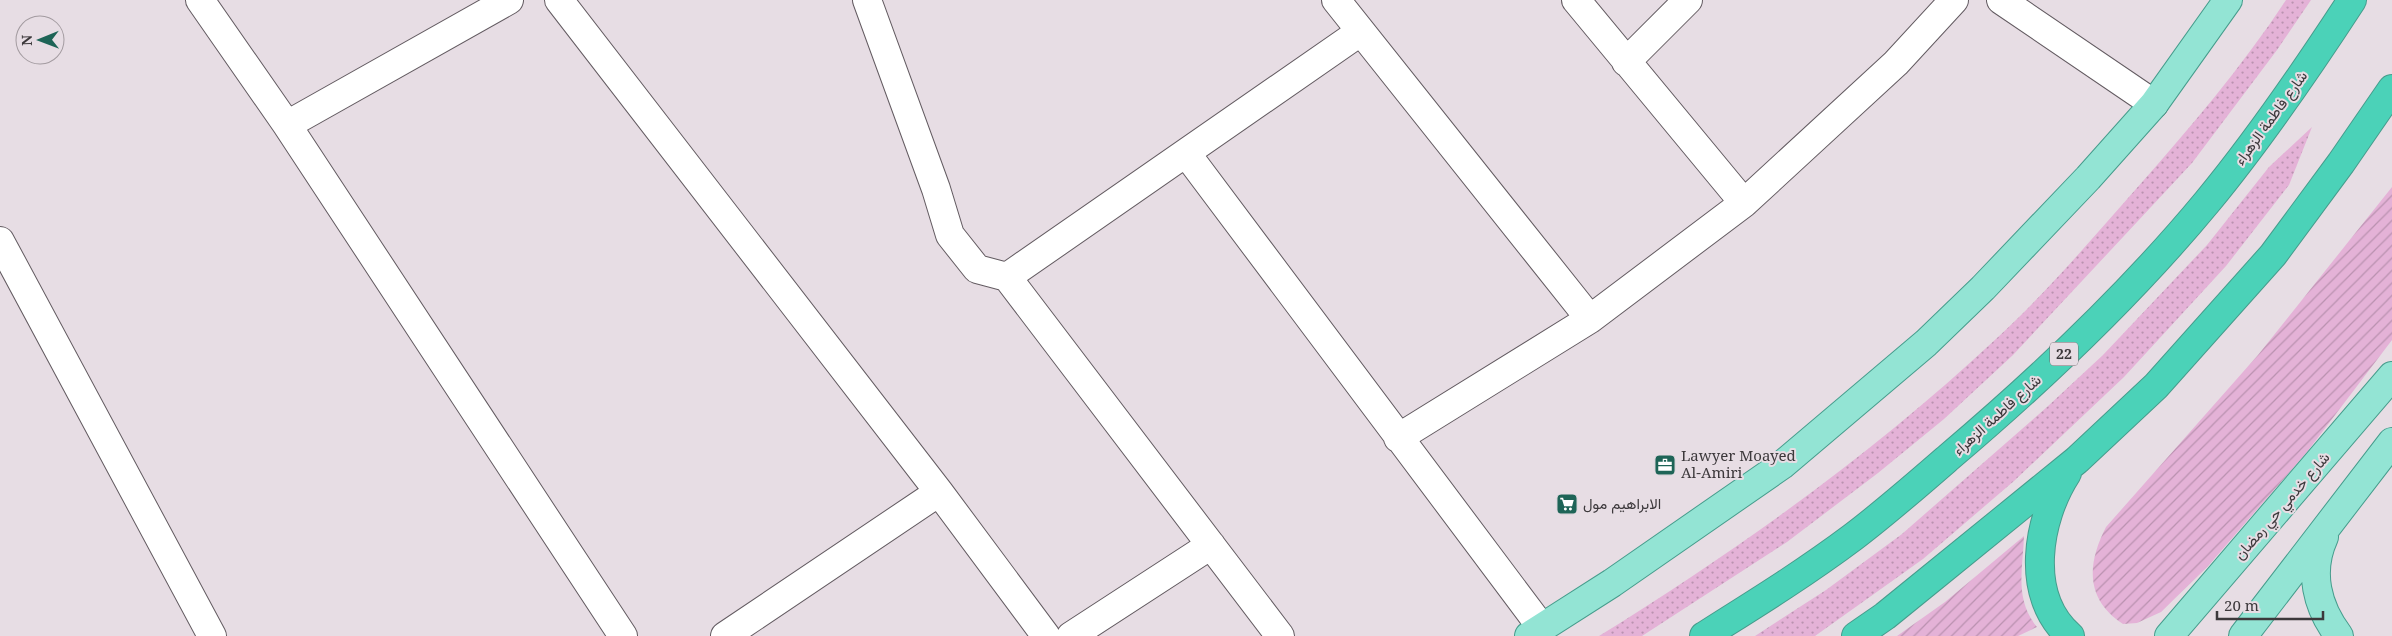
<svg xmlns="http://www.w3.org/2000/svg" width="2392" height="636" font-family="'Noto Serif',Vazirmatn,serif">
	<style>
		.grass { fill: url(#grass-dots) }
		.garden { fill: url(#garden-furrows) }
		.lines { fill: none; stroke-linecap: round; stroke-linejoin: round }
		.minor-casing { stroke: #635b61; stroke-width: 30 }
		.major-casing { stroke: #469c8c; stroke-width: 30 }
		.highway-casing { stroke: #469c8c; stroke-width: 30 }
		.minor { stroke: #fff; stroke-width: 28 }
		.major { stroke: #93e4d4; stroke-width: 28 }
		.highway { stroke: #4bd2b8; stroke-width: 28 }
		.labels { text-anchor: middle; stroke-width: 4; stroke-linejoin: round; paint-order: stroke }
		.shield { fill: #e7dde4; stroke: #6f6a6e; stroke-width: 1 }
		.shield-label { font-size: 14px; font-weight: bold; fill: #3c383b }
		.street-label { font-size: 15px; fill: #3c383b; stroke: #e7dde4 }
		.poi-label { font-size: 15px; fill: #3c383b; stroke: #e7dde4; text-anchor: start }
	</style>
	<defs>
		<pattern id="grass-dots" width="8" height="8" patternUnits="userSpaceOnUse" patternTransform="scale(1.25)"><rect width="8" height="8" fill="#e4b2d7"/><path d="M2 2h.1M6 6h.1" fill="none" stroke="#ba92b0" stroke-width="1.8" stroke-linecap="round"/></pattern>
		<pattern id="garden-furrows" width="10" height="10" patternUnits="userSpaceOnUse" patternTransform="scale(1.25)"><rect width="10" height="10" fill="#e4b2d7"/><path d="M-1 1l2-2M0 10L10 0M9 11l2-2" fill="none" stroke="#ba92b0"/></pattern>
	</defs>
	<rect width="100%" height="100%" fill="#e7dde4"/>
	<path class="grass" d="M 2286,0 L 2311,0 L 2277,50 L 2192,163 L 2013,355 L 1944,419 L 1878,473 L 1787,542 L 1642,636 L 1599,636 C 1741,548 1875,452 1997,338 C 2047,292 2091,240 2136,189 C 2189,129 2242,67 2286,0 Z
		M 2312,127 L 2289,185 L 2226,266 L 2124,377 L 2014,481 L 1923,559 L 1815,636 L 1755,636 L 1826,590 L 1902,534 L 2047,407 L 2103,355 L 2207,245 L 2269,167 Z"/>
	<path class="garden" d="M 2392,187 L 2392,340 L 2307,452 L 2208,566 L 2161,612 L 2137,623 L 2123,624 C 2085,599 2087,564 2106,527 L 2258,355 Z
		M 2024,536 C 2023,569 2014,599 2037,627 L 2018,636 L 1897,636 L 1945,602 Z"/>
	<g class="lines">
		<g class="minor-casing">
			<path id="minor" d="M 200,0 L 287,125 L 623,636
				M 559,0 L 939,492 L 1046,636
				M 867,0 L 936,189 L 950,235 L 977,269 L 1007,277 L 1280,636
				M 1336,0 L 1590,319
				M 1576,0 L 1744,203
				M 2001,0 L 2154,104
				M 1626,62 L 1688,0
				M 287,125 L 509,0
				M 1186,153 L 1542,628
				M 0,241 L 212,636
				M 1007,277 L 1360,32
				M 1398,438 L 1590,319 L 1744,203 L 1896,63 L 1954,0
				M 725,636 L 939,492
				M 1071,636 L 1211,545"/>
		</g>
		<g class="major-casing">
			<path id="major" d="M 2324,537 C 2308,572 2317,607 2339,636
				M 1529,636 L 1612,583 L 1782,465 L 1926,343 L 1983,288 L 2088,178 L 2154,104 L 2228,0
				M 2169,636 L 2392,376
				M 2243,636 L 2392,442"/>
		</g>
		<g class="highway-casing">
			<path id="highway" d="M 2067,473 C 2037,519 2024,596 2070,636
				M 1704,636 C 1755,604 1805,573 1853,537 C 1886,512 1918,484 1949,457 C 2041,379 2130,295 2207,202 C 2260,138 2307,69 2352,0
				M 1856,636 L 1885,616 L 2077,460 L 2156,386 L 2273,255 L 2341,163 L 2392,89"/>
		</g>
		<use href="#minor" class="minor"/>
		<use href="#major" class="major"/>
		<use href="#highway" class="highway"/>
	</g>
	<defs>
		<g id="office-square" transform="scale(1.125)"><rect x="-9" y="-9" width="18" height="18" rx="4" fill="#1e6457" stroke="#e7dde4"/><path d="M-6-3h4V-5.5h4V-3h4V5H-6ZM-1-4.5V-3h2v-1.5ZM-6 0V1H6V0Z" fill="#fff"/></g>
		<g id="supermarket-square" transform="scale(1.125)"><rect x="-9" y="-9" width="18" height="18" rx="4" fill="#1e6457" stroke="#e7dde4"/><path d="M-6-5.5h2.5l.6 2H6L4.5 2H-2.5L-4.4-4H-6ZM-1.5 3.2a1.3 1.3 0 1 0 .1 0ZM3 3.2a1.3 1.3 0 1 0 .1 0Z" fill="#fff"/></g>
	</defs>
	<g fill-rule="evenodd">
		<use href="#office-square" x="1665" y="465"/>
		<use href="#supermarket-square" x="1567" y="504"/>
	</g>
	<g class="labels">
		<rect class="shield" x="2050" y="342.5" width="28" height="23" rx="4"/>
		<g class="shield-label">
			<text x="2064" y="359">22</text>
		</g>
		<g class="street-label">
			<text transform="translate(2271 118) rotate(-54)" y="5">شارع فاطمة الزهراء</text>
			<text transform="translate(1997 415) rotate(-42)" y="5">شارع فاطمة الزهراء</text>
			<text transform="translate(2282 506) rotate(-49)" y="5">شارع خدمي حي رمضان</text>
		</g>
		<g class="poi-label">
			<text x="1681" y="461">Lawyer Moayed<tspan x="1681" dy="17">Al-Amiri</tspan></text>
			<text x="1583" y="509">الابراهيم مول</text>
		</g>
	</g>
	<g transform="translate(40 40) rotate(269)"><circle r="24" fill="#e7dde4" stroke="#a39ba0"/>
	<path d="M0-4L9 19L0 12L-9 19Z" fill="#1e6457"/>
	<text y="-8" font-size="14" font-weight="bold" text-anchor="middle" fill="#3c383b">N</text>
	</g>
	<path d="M2217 611v8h106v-8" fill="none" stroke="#3c383b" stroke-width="2.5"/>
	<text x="2224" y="611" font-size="15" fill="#3c383b" stroke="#e7dde4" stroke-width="4" paint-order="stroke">20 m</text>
</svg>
